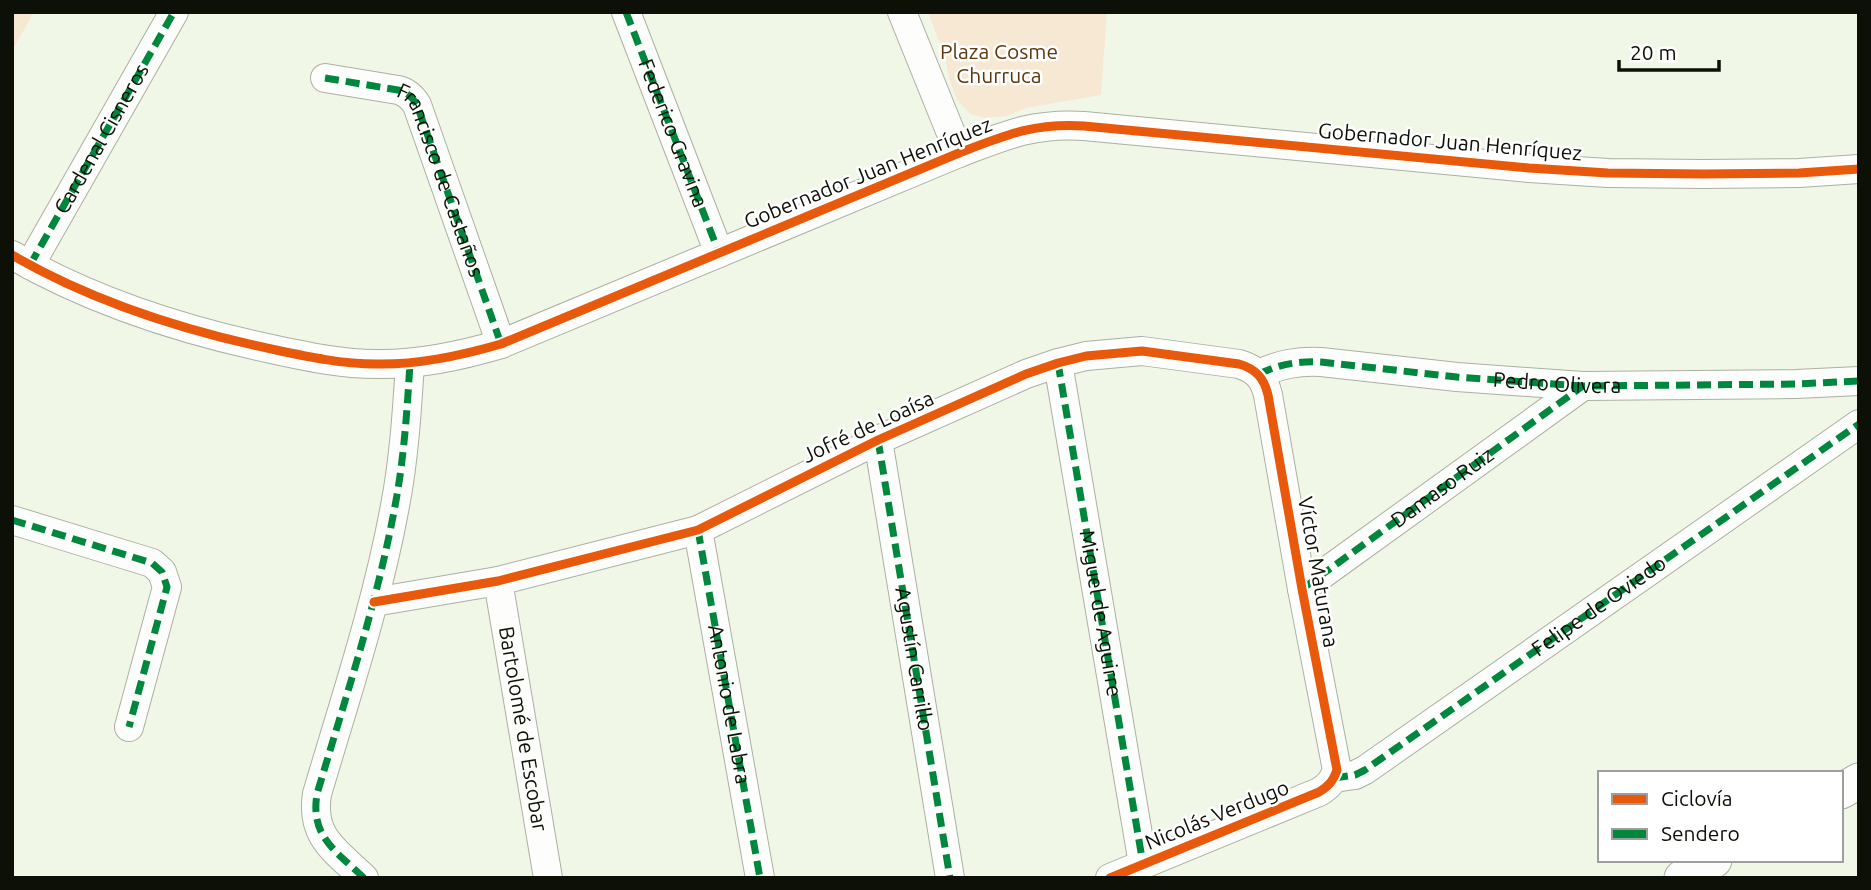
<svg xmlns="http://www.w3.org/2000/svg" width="1871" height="890" font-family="Ubuntu,sans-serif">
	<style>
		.green { fill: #f7e8d3 }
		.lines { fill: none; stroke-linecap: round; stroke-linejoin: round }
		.minor-casing { stroke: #abb0a3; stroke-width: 30 }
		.tertiary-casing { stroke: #abb0a3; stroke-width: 37 }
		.minor { stroke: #fdfefb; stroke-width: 28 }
		.tertiary { stroke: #fdfefb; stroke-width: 35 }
		.quiet { stroke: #00873e; stroke-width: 7; stroke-dasharray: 14 7; stroke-linecap: butt }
		.cycleway-casing { stroke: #fff; stroke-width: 13 }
		.cycleway { stroke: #e8590c; stroke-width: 9 }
		.labels { text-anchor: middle; stroke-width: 5; stroke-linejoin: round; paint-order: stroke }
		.park-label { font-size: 21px; fill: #5f360b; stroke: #fff }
		.street-label { font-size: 21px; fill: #0d1007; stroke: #fff }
	</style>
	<rect width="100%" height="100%" fill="#f1f7e7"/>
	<path class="green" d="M 12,12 L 34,12 L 12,51 Z
		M 928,12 L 1107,12 L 1101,95 L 1026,108 L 1007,116 L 986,118 L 970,114 L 957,100 L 949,78 L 946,61 Z"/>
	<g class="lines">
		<g class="minor-casing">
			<g id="minor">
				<path id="s1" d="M 626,12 L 719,253"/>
				<path d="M 902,12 L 959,153"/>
				<path id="s2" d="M 325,78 L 398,90 C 407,92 412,97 417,105 L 501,344"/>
				<path d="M 12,255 C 93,302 185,331 276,350 C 309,357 342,364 376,364 C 419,365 460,356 501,344 L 959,153 C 1006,135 1033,123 1084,126 L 1529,168 L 1608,173 L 1703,174 L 1799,173 L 1859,169"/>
				<path id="s3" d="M 30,265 L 174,12"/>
				<path d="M 1058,363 L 1143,864"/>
				<path d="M 1259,374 C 1280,364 1298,361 1321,362 L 1457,377 L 1583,386 L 1796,384 L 1859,381"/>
				<path d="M 878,440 L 950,878"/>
				<path d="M 12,520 L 152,563 L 162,572 L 167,587 L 129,727"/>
				<path id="s4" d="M 698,530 L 760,878"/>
				<path id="s5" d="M 498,581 L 548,878"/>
				<path id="s6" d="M 1302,589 L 1583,386"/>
				<path d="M 374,602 L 498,581 L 698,530 L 878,440 L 1026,374 L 1058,363 L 1086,356 L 1142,351 L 1239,364 C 1256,369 1264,378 1268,395 L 1302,589 L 1337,770 C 1333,781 1329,786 1319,792 L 1110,878"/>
				<path id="s7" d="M 1334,778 L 1355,775 L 1365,770 L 1859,424"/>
				<path d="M 364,878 C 336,851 310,837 317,794 C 345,699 377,604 395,506 C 404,459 407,411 410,363"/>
			</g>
		</g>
		<g class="tertiary-casing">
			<path id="tertiary" d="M 1841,791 L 1859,781
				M 1682,878 L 1714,860"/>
		</g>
		<use href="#minor" class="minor"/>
		<use href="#tertiary" class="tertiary"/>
		<g class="quiet">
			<path d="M 626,12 L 719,253"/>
			<path d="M 325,78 L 398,90 C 407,92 412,97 417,105 L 501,344"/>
			<path d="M 30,265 L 174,12"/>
			<path id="s8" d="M 1058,363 L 1143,864"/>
			<path id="s9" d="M 1259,374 C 1280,364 1298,361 1321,362 L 1457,377 L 1583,386 L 1796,384 L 1859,381"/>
			<path id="s10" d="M 878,440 L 950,878"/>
			<path d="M 12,520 L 152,563 L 162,572 L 167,587 L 129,727"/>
			<path d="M 698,530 L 760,878"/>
			<path d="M 1302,589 L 1583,386"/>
			<path d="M 1334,778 L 1355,775 L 1365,770 L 1859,424"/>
			<path d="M 364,878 C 336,851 310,837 317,794 C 345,699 377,604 395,506 C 404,459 407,411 410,363"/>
		</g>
		<g class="cycleway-casing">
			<path id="cycleway" d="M 12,255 C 93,302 185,331 276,350 C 309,357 342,364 376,364 C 419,365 460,356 501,344 L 959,153 C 1006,135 1033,123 1084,126 L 1529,168 L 1608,173 L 1703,174 L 1799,173 L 1859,169
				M 374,602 L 498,581 L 698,530 L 878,440 L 1026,374 L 1058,363 L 1086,356 L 1142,351 L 1239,364 C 1256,369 1264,378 1268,395 L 1302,589 L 1337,770 C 1333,781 1329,786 1319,792 L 1110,878"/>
		</g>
		<use href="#cycleway" class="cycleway"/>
	</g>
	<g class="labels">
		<g class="park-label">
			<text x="999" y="59">Plaza Cosme<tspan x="999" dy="24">Churruca</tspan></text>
		</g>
		<g class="street-label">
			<text dy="7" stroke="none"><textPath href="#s1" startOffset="130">Federico Gravina</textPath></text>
			<text dy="7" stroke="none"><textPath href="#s3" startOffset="145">Cardenal Cisneros</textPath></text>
			<text transform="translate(1450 142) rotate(5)" y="7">Gobernador Juan Henríquez</text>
			<text transform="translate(868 173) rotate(-22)" y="7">Gobernador Juan Henríquez</text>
			<text dy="7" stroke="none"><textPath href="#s2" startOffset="177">Francisco de Castaños</textPath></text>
			<text dy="7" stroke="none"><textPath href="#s9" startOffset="301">Pedro Olivera</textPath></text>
			<text transform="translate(868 427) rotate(-25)" y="7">Jofré de Loaísa</text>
			<text dy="7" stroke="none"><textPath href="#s6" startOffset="173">Damaso Ruiz</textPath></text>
			<text transform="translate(1318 572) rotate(80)" y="7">Víctor Maturana</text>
			<text dy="7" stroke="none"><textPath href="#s7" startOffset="318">Felipe de Oviedo</textPath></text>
			<text dy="7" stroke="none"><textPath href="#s8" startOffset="254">Miguel de Aguirre</textPath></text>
			<text dy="7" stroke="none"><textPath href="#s10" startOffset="222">Agustín Carrillo</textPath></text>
			<text dy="7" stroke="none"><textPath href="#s4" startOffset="177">Antonio de Labra</textPath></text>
			<text dy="7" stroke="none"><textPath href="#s5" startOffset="150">Bartolomé de Escobar</textPath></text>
			<text transform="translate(1217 815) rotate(-22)" y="7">Nicolás Verdugo</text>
		</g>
	</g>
	<rect width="1871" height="890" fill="none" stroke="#0d1007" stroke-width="28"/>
	<rect x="1598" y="771" width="245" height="91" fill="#ffffff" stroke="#9e9f9c" stroke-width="2"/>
	<rect x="1612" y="794" width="35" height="10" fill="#e8590c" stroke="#9e9f9c" stroke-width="2"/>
	<text x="1661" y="806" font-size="21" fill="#0d1007">Ciclovía</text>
	<rect x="1612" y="829" width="35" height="10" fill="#00873e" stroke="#9e9f9c" stroke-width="2"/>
	<text x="1661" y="841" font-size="21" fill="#0d1007">Sendero</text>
	<path d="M1619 60v10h100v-10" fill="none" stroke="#0d1007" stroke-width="3.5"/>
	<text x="1630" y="60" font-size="21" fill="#0d1007" stroke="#ffffff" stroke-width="5" paint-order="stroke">20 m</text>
</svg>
